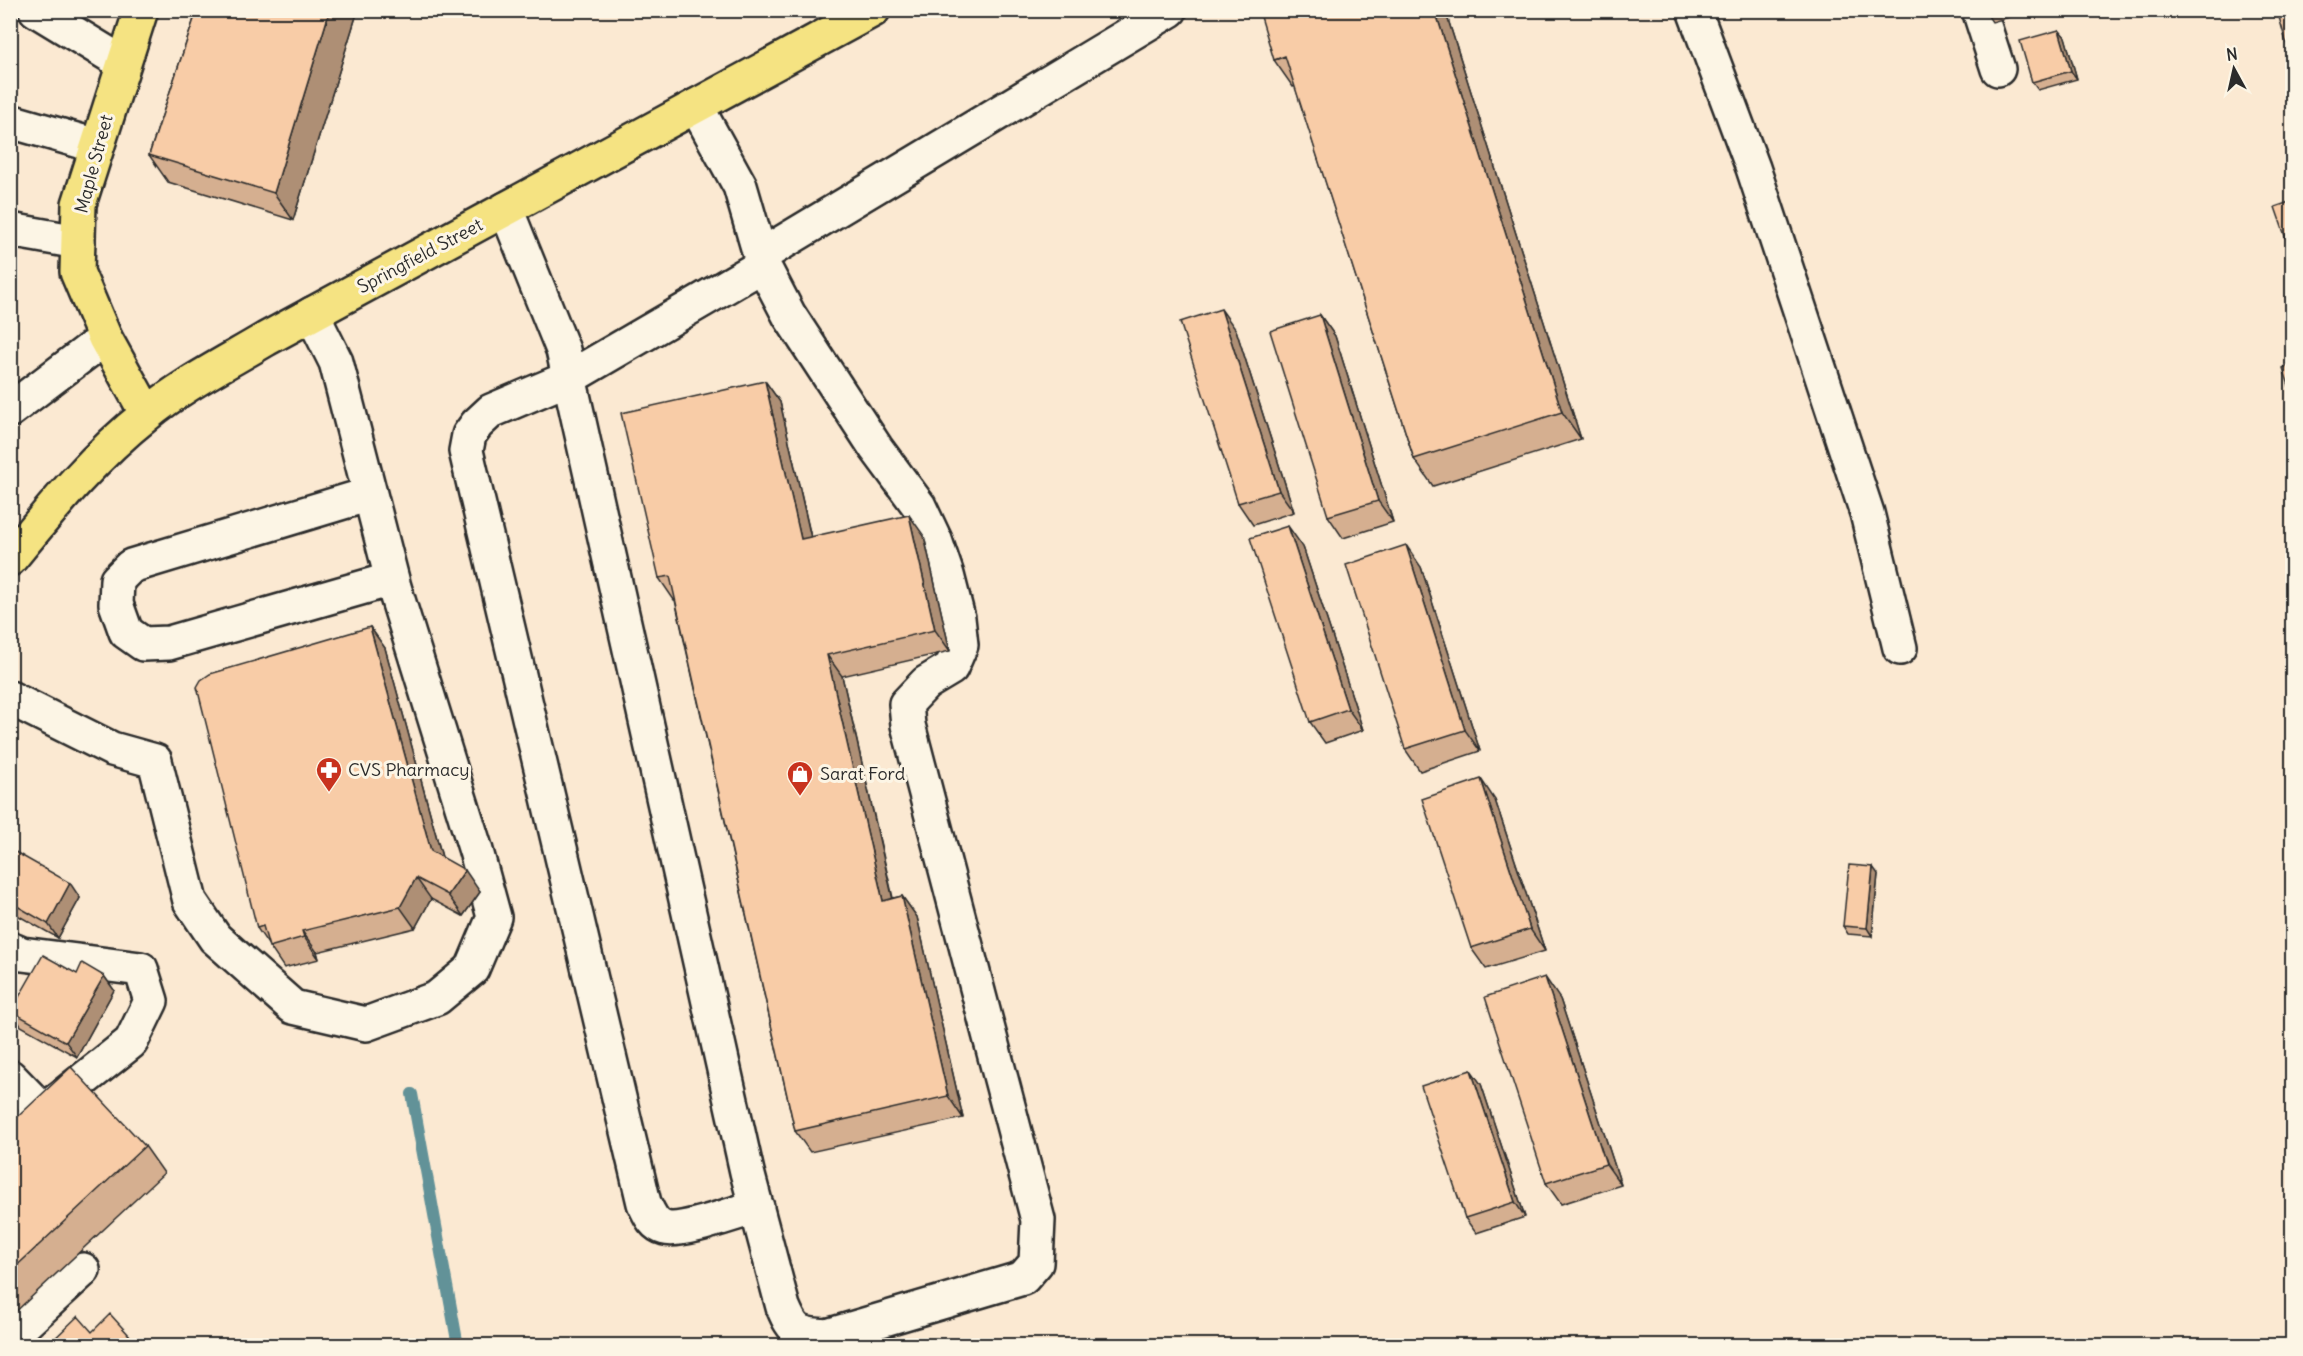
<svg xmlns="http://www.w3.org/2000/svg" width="2303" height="1356" font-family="Delius,sans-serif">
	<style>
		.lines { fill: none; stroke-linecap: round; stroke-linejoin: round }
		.stream { stroke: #629298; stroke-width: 12 }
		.minor-casing { stroke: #2b2b2b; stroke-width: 38 }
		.major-casing { stroke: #2b2b2b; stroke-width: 38 }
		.minor { stroke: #fcf5e5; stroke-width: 33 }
		.major { stroke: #f5e382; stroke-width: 33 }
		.wall { fill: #d5af90; stroke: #2b2b2b; stroke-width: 1.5 }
		.shaded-wall { fill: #ae8f75; stroke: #2b2b2b; stroke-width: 1.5 }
		.building { fill: #f8cca7; stroke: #2b2b2b; stroke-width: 1.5 }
		.labels { text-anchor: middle; stroke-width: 6; stroke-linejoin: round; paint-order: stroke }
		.street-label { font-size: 18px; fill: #2b2b2b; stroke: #fcf5e5 }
		.poi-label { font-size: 18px; fill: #2b2b2b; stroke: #fcf5e5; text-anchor: start }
	</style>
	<rect width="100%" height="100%" fill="#fbe9d2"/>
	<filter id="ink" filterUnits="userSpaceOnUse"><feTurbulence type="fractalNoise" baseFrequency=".0167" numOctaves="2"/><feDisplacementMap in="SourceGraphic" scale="12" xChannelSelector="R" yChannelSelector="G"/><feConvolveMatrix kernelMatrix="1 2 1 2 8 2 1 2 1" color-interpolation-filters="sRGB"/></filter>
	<g filter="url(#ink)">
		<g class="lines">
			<path class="stream" d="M 412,1094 L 458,1346"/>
			<g class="minor-casing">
				<path id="minor" d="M 36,10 L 123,63
					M 1694,10 L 1753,168 L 1867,513 L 1900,648
					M 1979,10 L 1998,69
					M 10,121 L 97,146
					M 506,209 L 563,350 L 747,1172 L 783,1307 C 794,1333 798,1334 827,1336 L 1023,1278 L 1036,1263 L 1038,1220 L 908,725 L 906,704 L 926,683 L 951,668 L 961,645 L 958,618 L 947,575 L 935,540 L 919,506 L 876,448 L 789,315 L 763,265 L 740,186 L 696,106
					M 10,230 L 78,242
					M 760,256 L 1170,10
					M 10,410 L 105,338
					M 370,494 L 131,566 L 117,580 L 116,604 L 126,632 L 143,644 L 169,643 L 392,579
					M 10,698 L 112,749 L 155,761 L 190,901 L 215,938 L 293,1007 L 366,1024 L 437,998 L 472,969 L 494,917 L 476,851 L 394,587 L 336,362 L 312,314
					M 10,949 L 22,954 L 141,969 L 151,1001 L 131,1042 L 10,1138
					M 10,1077 L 43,1111
					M 757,1207 C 737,1212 682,1233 665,1228 C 653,1225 649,1213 644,1203 L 466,451 L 469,435 L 477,424 L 491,411 L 569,378 L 763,265
					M 10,1337 L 83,1270"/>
			</g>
			<g class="major-casing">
				<path id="major" d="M 141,10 L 79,204 L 77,272 L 105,338 L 147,414
					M 10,559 C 52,508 94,456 146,415 C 182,385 226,363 266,339 L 873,10"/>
			</g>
			<use href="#minor" class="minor"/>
			<use href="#major" class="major"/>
		</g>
		<path class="wall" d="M 197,10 L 358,10 L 293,220 L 168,182 L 149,155 Z
			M 1445,10 L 1581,439 L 1433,486 L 1414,459 L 1295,86 L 1293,87 L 1274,60 Z
			M 1984,10 L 2034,10 L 1992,22 Z
			M 2059,30 L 2065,37 L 2077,79 L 2038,90 L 2032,82 Z
			M 1320,315 L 1335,336 L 1393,522 L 1343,538 L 1328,516 Z
			M 1236,330 L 1294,512 L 1253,525 L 1238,503 Z
			M 765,381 L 780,402 L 811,537 L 924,536 L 950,651 L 842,676 L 893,898 L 902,896 L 917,917 L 963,1118 L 810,1152 L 795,1131 L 675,600 L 674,600 L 659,578 Z
			M 1303,547 L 1363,730 L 1325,743 L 1310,722 Z
			M 1421,567 L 1480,751 L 1420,771 L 1405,749 Z
			M 370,627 L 385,648 L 442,857 L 480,892 L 463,916 L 431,899 L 415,928 L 317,952 L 319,959 L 284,968 L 257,928 Z
			M 1495,800 L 1545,951 L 1486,969 L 1471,948 Z
			M 10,849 L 80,898 L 58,938 L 10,911 Z
			M 1878,874 L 1872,936 L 1848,934 L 1843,926 Z
			M 77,974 L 104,976 L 114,990 L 77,1057 L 21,1026 L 11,1011 Z
			M 1560,999 L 1621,1185 L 1561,1204 L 1546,1183 Z
			M 1481,1084 L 1525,1217 L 1476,1233 L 1465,1218 Z
			M 10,1124 L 145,1146 L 164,1173 L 10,1317 Z
			M 92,1332 L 129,1335 L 136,1346 L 47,1346 Z"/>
		<path class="shaded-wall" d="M 330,10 L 358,10 L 293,220 L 274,193 Z
			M 1435,10 L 1445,10 L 1581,439 L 1562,412 Z
			M 2059,30 L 2065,37 L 2077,79 L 2071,71 Z
			M 1221,309 L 1236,330 L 1294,512 L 1279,491 Z
			M 1320,315 L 1335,336 L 1393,522 L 1378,501 Z
			M 765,381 L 780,402 L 816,560 L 801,539 Z
			M 909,515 L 924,536 L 950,651 L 935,630 Z
			M 1288,526 L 1303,547 L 1363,730 L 1348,709 Z
			M 1406,545 L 1421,567 L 1480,751 L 1465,730 Z
			M 370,627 L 385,648 L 446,872 L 431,851 Z
			M 827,655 L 842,676 L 898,922 L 883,901 Z
			M 1481,779 L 1495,800 L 1545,951 L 1530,929 Z
			M 1873,867 L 1878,874 L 1872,936 L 1867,928 Z
			M 465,870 L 480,892 L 463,916 L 448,895 Z
			M 416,878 L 431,899 L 415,928 L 400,907 Z
			M 70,883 L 80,898 L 58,938 L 48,924 Z
			M 902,896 L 917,917 L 963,1118 L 948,1096 Z
			M 302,931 L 317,952 L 319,959 L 304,937 Z
			M 104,976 L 114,990 L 77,1057 L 66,1042 Z
			M 1545,977 L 1560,999 L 1621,1185 L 1606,1164 Z
			M 1471,1070 L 1481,1084 L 1525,1217 L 1515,1202 Z"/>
		<path class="building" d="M 197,10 L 330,10 L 274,193 L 149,155 Z
			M 1259,10 L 1435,10 L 1562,412 L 1414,459 L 1285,56 L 1274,60 Z
			M 2277,10 L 2292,10 L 2292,63 Z
			M 2059,30 L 2071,71 L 2032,82 L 2020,41 Z
			M 2292,201 L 2292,256 L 2275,207 Z
			M 1221,309 L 1279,491 L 1238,503 L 1180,322 Z
			M 1320,315 L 1378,501 L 1328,516 L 1270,331 Z
			M 2292,364 L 2292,394 L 2283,368 Z
			M 765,381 L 801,539 L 909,515 L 935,630 L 827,655 L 883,901 L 902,896 L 948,1096 L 795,1131 L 670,576 L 659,578 L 621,413 Z
			M 1288,526 L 1348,709 L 1310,722 L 1250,538 Z
			M 1406,545 L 1465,730 L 1405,749 L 1346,565 Z
			M 370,627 L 431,851 L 465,870 L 448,895 L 416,878 L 400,907 L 302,931 L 304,937 L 269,947 L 263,926 L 257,928 L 197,687 L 201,680 L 210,674 Z
			M 1481,779 L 1530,929 L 1471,948 L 1422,799 Z
			M 10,849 L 70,883 L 48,924 L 10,902 Z
			M 1849,865 L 1873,867 L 1867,928 L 1843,926 Z
			M 43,955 L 77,974 L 82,963 L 104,976 L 66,1042 L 11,1011 Z
			M 1545,977 L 1606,1164 L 1546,1183 L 1485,997 Z
			M 71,1067 L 145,1146 L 10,1272 L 10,1124 Z
			M 1471,1070 L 1515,1202 L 1465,1218 L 1421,1086 Z
			M 110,1314 L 129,1335 L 121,1342 L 125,1346 L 47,1346 L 78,1316 L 92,1332 Z"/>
	</g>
	<defs>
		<g id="pharmacy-pin" transform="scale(1.35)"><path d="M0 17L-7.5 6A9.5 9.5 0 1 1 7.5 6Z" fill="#c8321e" stroke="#fcf5e5"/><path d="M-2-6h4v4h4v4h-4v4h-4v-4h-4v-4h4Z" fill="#fff"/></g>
		<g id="shop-pin" transform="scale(1.35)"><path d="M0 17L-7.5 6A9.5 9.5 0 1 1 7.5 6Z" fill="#c8321e" stroke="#fcf5e5"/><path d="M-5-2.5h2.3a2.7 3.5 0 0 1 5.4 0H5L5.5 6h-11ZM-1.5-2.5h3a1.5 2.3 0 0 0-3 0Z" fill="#fff"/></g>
	</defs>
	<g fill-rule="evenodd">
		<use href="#pharmacy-pin" x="329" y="770"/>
		<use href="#shop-pin" x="800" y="774"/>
	</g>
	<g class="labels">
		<g class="street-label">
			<text transform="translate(94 164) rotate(-75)" y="6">Maple Street</text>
			<text transform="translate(420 256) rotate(-28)" y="6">Springfield Street</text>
		</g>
		<g class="poi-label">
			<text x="348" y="776">CVS Pharmacy</text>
			<text x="820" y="780">Sarat Ford</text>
		</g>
	</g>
	<rect width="2303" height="1356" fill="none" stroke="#fcf5e5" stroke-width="36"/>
	<rect x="18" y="18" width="2267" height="1320" fill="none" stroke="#2b2b2b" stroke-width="2" filter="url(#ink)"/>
	<g transform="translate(2234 69) rotate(352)" stroke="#fcf5e5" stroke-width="4.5" paint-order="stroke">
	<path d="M0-4.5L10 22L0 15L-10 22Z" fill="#2b2b2b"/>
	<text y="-9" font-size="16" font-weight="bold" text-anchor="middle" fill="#2b2b2b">N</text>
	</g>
</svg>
